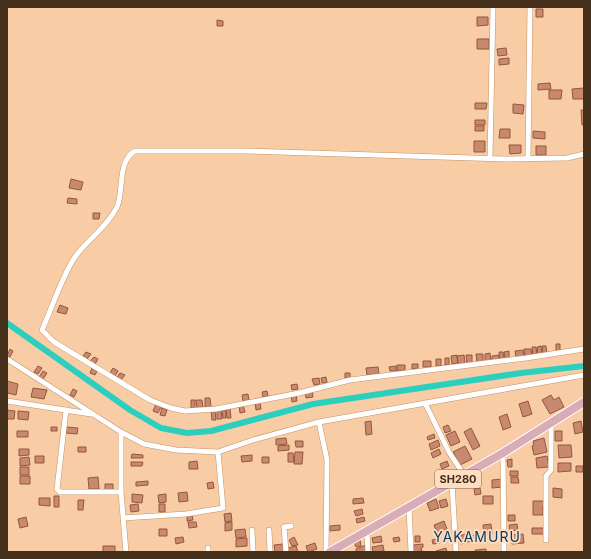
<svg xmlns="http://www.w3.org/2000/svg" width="591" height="559" font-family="Inter,sans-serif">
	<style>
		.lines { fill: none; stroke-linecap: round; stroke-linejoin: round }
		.canal { stroke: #2ccfbe; stroke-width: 6 }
		.building { fill: #c9896e; stroke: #93573d }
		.minor-casing { stroke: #c59263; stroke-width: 6 }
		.primary-casing { stroke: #fff; stroke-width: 10 }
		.minor { stroke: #fff; stroke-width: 5 }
		.primary { stroke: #d9adb8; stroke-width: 8 }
		.labels { text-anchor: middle; stroke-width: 3.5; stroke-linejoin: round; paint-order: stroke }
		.shield { fill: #feddc0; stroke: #7c634c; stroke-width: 1 }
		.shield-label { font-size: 11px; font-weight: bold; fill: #442f1b }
		.quarter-label { font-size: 14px; letter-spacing: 1px; fill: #063c5f; stroke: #feddc0 }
	</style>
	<rect width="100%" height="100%" fill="#f8cda6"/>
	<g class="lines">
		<path class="canal" d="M 7,323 L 130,410 L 161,428 L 187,433 L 211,431 L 313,404 L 521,373 L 584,366"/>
	</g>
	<path class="building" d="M 536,9 L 543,9 L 543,17 L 536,17 Z
		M 477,17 L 488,17 L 488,25 L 477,26 Z
		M 217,20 L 223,21 L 223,26 L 217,26 Z
		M 477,39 L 489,39 L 489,49 L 477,49 Z
		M 506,48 L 507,55 L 498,56 L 497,49 Z
		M 509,58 L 509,64 L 499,65 L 499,59 Z
		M 550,83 L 551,89 L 538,90 L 538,84 Z
		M 584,88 L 584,99 L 573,99 L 572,89 Z
		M 549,90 L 562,90 L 561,99 L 549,99 Z
		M 475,103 L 487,103 L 486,109 L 475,109 Z
		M 513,104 L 524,105 L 523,114 L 513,113 Z
		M 581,110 L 584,110 L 584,125 L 582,125 Z
		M 475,120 L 485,120 L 485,125 L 475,125 Z
		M 475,126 L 484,126 L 484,131 L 475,131 Z
		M 500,129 L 510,129 L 510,138 L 499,138 Z
		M 533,131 L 545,132 L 545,139 L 533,138 Z
		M 474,141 L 485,141 L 485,152 L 474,152 Z
		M 509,145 L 521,145 L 521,153 L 510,154 Z
		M 536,146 L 546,146 L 546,155 L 536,155 Z
		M 71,179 L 83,182 L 81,190 L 69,188 Z
		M 68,198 L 77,199 L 77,204 L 67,203 Z
		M 93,213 L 100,213 L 99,219 L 93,219 Z
		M 60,305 L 68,308 L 66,314 L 57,312 Z
		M 556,344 L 560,344 L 560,351 L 556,352 Z
		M 541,346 L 542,354 L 538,355 L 537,347 Z
		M 542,346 L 546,346 L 547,354 L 543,354 Z
		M 532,347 L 536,347 L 537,355 L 533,356 Z
		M 10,349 L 13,351 L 10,357 L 7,356 Z
		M 524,349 L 531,349 L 532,356 L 525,356 Z
		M 523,350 L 524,357 L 516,357 L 515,351 Z
		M 509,351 L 509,359 L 505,359 L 504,352 Z
		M 86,352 L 91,354 L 87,359 L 83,356 Z
		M 499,352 L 503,352 L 504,359 L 500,359 Z
		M 490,353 L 491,361 L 485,361 L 485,354 Z
		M 476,354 L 483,354 L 483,362 L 477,362 Z
		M 457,355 L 458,363 L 452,364 L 451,356 Z
		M 464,355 L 465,363 L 458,364 L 457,356 Z
		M 466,355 L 472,355 L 472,363 L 467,364 Z
		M 499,355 L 499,361 L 492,361 L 492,356 Z
		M 94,357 L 98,359 L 95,364 L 90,361 Z
		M 445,358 L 449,358 L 449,365 L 445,365 Z
		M 436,359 L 441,359 L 441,366 L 436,366 Z
		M 423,361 L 431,361 L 431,367 L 423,367 Z
		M 412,364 L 418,364 L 418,368 L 412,369 Z
		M 397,365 L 405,365 L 405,370 L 397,371 Z
		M 38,366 L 42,368 L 38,374 L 34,372 Z
		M 396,366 L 396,371 L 390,371 L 389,367 Z
		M 378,367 L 379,374 L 367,375 L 366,368 Z
		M 92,368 L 97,371 L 95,375 L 90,373 Z
		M 113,368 L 118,371 L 115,376 L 110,373 Z
		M 43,371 L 47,373 L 43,379 L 39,377 Z
		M 120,373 L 125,375 L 121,380 L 117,377 Z
		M 345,373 L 350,373 L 350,378 L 345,378 Z
		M 326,377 L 327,383 L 322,383 L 321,378 Z
		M 319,378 L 320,384 L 314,385 L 312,379 Z
		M 7,381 L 18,384 L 16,395 L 7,393 Z
		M 297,384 L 298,389 L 292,390 L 291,385 Z
		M 33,388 L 47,390 L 44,399 L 31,397 Z
		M 73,389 L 77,391 L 74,397 L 70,395 Z
		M 267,391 L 268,396 L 263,397 L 262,392 Z
		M 312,391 L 313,397 L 306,398 L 305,392 Z
		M 248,394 L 249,400 L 243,401 L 242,395 Z
		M 296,394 L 297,401 L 292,402 L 291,395 Z
		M 551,395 L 554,400 L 559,397 L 564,407 L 550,414 L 542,400 Z
		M 205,398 L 210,398 L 211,407 L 205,407 Z
		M 191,400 L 195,400 L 195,408 L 191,408 Z
		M 196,400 L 202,400 L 203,407 L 197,408 Z
		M 260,401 L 261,409 L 256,410 L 255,402 Z
		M 528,401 L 532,414 L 523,417 L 519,404 Z
		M 156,404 L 161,407 L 158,413 L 153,411 Z
		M 243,405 L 245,412 L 240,413 L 239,406 Z
		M 162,408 L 167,410 L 165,416 L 160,415 Z
		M 230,408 L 231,418 L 227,418 L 226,409 Z
		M 7,410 L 15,411 L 14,419 L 7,419 Z
		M 221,410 L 222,419 L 217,419 L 217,411 Z
		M 222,410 L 226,410 L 226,418 L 223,418 Z
		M 18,411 L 29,412 L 28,420 L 18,419 Z
		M 211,411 L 215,411 L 216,420 L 212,420 Z
		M 507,414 L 511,427 L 503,430 L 499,417 Z
		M 371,421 L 372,434 L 366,435 L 365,422 Z
		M 581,421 L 583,432 L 575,434 L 573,423 Z
		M 448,425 L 451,431 L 445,433 L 443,427 Z
		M 51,427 L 57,427 L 57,431 L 51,431 Z
		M 66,427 L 78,428 L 77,434 L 66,433 Z
		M 471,428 L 480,446 L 473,450 L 464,432 Z
		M 17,431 L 28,431 L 28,437 L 17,437 Z
		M 455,431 L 460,442 L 451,446 L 446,435 Z
		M 555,431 L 562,431 L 562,441 L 555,441 Z
		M 434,434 L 435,438 L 428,440 L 427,437 Z
		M 286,438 L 287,444 L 276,445 L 276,439 Z
		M 544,438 L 547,452 L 534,455 L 532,446 L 534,445 L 533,441 Z
		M 438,440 L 440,446 L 431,450 L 429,444 Z
		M 295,441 L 303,441 L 303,447 L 296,447 Z
		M 289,445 L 289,450 L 278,451 L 278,446 Z
		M 558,445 L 571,445 L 572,457 L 559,458 Z
		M 465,446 L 472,459 L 460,465 L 453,452 Z
		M 78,447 L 86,447 L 86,452 L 78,452 Z
		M 19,449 L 29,449 L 29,455 L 19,456 Z
		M 439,449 L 441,454 L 433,458 L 431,453 Z
		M 295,452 L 303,452 L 302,464 L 294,464 Z
		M 288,453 L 293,453 L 294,462 L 288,462 Z
		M 132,454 L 143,455 L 143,458 L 131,458 Z
		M 252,455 L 252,461 L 242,462 L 241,456 Z
		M 35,456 L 44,456 L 44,463 L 35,463 Z
		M 547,456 L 549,467 L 537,468 L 536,458 Z
		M 29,457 L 30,465 L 20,466 L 20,458 Z
		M 262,457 L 269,457 L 269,463 L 262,463 Z
		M 512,459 L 512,467 L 508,467 L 507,460 Z
		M 197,461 L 198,469 L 189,469 L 189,462 Z
		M 447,461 L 449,466 L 442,469 L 440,464 Z
		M 131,462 L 143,462 L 142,466 L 131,466 Z
		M 558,463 L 571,463 L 571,471 L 558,472 Z
		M 576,466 L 583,466 L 583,472 L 576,472 Z
		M 20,467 L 29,467 L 29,475 L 20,475 Z
		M 510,471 L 518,471 L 518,476 L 510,476 Z
		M 20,476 L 30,476 L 30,484 L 20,484 Z
		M 98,477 L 99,489 L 89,489 L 88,478 Z
		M 511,477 L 518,477 L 519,483 L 511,483 Z
		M 502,479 L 503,487 L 492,488 L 492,480 Z
		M 148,481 L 148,485 L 136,486 L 136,482 Z
		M 213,482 L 214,488 L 208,489 L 207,483 Z
		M 105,484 L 113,484 L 113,491 L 105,491 Z
		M 480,488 L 481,494 L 475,495 L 474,489 Z
		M 553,488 L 562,489 L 562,498 L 553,497 Z
		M 187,492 L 188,501 L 179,502 L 178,493 Z
		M 132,494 L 143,495 L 142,503 L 132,502 Z
		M 166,494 L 166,502 L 159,503 L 158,495 Z
		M 54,496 L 59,496 L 59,507 L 54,507 Z
		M 483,496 L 493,496 L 493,504 L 483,504 Z
		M 39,498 L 50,498 L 50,506 L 39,505 Z
		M 363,498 L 364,503 L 353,504 L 353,499 Z
		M 436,499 L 439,508 L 430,511 L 427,503 Z
		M 446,499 L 448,506 L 441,508 L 439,501 Z
		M 78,500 L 84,500 L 83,510 L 78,510 Z
		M 533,501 L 545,501 L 545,506 L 543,506 L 543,515 L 533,515 Z
		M 138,504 L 139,511 L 131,512 L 130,505 Z
		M 159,504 L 165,504 L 165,512 L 159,512 Z
		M 362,509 L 363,514 L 356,516 L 354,511 Z
		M 231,513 L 232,521 L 225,522 L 224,514 Z
		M 187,515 L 192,515 L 193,520 L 187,521 Z
		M 508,515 L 515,515 L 515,521 L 508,521 Z
		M 26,517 L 28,526 L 20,528 L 18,519 Z
		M 364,517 L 365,521 L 357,523 L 356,519 Z
		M 444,521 L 447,529 L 437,533 L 434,525 Z
		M 188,522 L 196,522 L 197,527 L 189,528 Z
		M 232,522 L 232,530 L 225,531 L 225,523 Z
		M 491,524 L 492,534 L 484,535 L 483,525 Z
		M 517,524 L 518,530 L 510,531 L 509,525 Z
		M 340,525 L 340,530 L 330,531 L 330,526 Z
		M 532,528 L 544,528 L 544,534 L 532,534 Z
		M 159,529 L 167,529 L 167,536 L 159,536 Z
		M 245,529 L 246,537 L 236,538 L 235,530 Z
		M 466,534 L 468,542 L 461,544 L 459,536 Z
		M 523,534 L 524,543 L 512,544 L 511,535 Z
		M 479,535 L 479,540 L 469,542 L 468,536 Z
		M 381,536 L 382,542 L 373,543 L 372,538 Z
		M 415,536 L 420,536 L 420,542 L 415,542 Z
		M 183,537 L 184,542 L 176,544 L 175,538 Z
		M 294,537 L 298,545 L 292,546 L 289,540 Z
		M 399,537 L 400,541 L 394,542 L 393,538 Z
		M 247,538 L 247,546 L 236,547 L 236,539 Z
		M 438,539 L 440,543 L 433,544 L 432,540 Z
		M 360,540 L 361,546 L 356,547 L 354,542 Z
		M 315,543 L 317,549 L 308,552 L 306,546 Z
		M 283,544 L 284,552 L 275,552 L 274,545 Z
		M 423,544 L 423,547 L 421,548 L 422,551 L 413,552 L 413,545 Z
		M 366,545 L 366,552 L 356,552 L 356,549 Z
		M 383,545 L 384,551 L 373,552 L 372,547 Z
		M 103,546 L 115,546 L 115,552 L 103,552 Z
		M 296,546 L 298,552 L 289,552 L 288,548 Z
		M 446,548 L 447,552 L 436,552 L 436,551 Z
		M 486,549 L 486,552 L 475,552 L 475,550 Z"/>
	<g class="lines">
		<g class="minor-casing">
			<path id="minor" d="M 584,154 L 567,158 L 505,159 L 244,151 L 135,151 C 117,161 124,191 117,207 C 107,227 88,239 75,257 C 62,276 52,308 42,330 L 54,342 L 150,400 L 171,408 L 185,411 L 216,409 L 299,393 L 350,380 L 526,358 L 584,349
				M 490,158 L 493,7
				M 528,159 L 530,7
				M 7,359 L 121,432 L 144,444 L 176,450 L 218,452 L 253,440 L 319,422 L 584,375
				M 7,401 L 91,414
				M 425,403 L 449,452 L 464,475
				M 66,410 L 57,489 L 60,492 L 121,492
				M 319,422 L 327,460 L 326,552
				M 121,432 L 121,492 L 126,552
				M 503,453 L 504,552
				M 452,483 L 456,552
				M 409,507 L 411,552
				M 123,518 L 186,514 L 223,508 L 218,452
				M 252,530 L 253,552
				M 269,530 L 270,552
				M 367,532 L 368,552
				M 546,540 L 546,476 L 551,470 L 551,424
				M 208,548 L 208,552
				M 286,552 L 284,527 L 291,526"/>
		</g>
		<g class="primary-casing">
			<path id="primary" d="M 330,552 L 503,453 L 584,402"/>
		</g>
		<use href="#minor" class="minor"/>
		<use href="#primary" class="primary"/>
	</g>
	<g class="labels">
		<rect class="shield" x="435" y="470" width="46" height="18" rx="3"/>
		<g class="shield-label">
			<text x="458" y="483">SH280</text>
		</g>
		<g class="quarter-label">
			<text x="477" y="542">YAKAMURU</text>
		</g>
	</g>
	<rect width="591" height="559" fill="none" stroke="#442f1b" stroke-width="16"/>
</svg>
